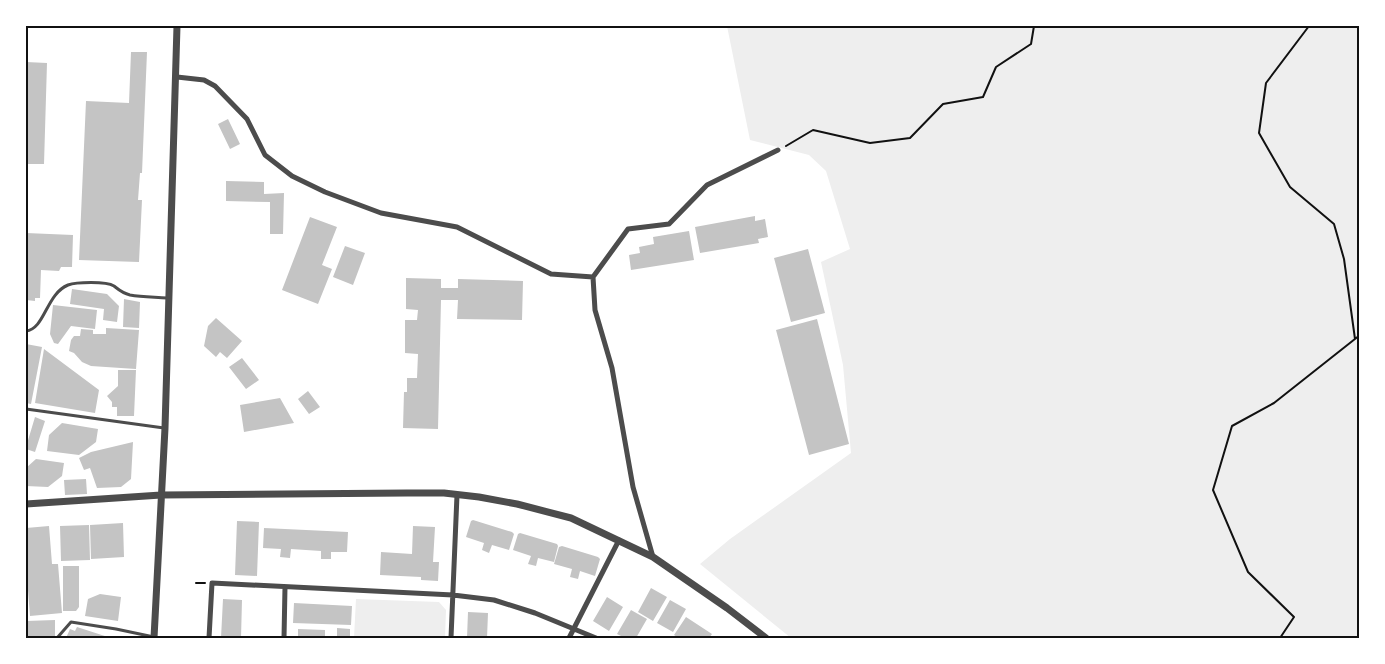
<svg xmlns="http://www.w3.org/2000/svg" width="1385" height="664" font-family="'Alegreya Sans',sans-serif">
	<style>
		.green { fill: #eee }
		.building { fill: #c4c4c4 }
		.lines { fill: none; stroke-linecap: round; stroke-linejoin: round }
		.path { stroke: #111; stroke-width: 2 }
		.service { stroke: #4c4c4c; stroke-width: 3 }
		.minor { stroke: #4c4c4c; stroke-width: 5 }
		.tertiary { stroke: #4c4c4c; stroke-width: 7 }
		.neatline { fill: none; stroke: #111; stroke-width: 2 }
	</style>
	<rect width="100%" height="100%" fill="#fff"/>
	<path class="green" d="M 727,26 L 1359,26 L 1359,638 L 791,638 L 700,564 L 730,539 L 851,453 L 843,365 L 821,262 L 850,249 L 826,171 L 809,155 L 750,140 Z
		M 356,599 L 439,602 L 446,610 L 445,638 L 354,638 Z"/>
	<path class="building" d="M 131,52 L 147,52 L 142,173 L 140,173 L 138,200 L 142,200 L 139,262 L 79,260 L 86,101 L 129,103 Z
		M 26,62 L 47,63 L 44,164 L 26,164 Z
		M 228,119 L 240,144 L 230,149 L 218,124 Z
		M 226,181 L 264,182 L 264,194 L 284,193 L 283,234 L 270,234 L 270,202 L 226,201 Z
		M 755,216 L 755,221 L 765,219 L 768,237 L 758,239 L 759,243 L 700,253 L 695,227 Z
		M 310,217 L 337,227 L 322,265 L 332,269 L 318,304 L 282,290 Z
		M 689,231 L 694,260 L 631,270 L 629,255 L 640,253 L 639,247 L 654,244 L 653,237 Z
		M 26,233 L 73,235 L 72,267 L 61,267 L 59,271 L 41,270 L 40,298 L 35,298 L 35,301 L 26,300 Z
		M 345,246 L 365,253 L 353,285 L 333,277 Z
		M 808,249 L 825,313 L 791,322 L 774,258 Z
		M 406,278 L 441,279 L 441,288 L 458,288 L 458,279 L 523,281 L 522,320 L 457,319 L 458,300 L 441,300 L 438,429 L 403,428 L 404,392 L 407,392 L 407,378 L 417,378 L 418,354 L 405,353 L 405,320 L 417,320 L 418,310 L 406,309 Z
		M 72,289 L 107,294 L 119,306 L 117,322 L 103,320 L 104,309 L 70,304 Z
		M 124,299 L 140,302 L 139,328 L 123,327 Z
		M 53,305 L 97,310 L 95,329 L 71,326 L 58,344 L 54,343 L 50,334 Z
		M 216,318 L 242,341 L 227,358 L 220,352 L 216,357 L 204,346 L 208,326 Z
		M 817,319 L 849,444 L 809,455 L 776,330 Z
		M 106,328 L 139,330 L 136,369 L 91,366 L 82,362 L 74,353 L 69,351 L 71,340 L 74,336 L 80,336 L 81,329 L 93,330 L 93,334 L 106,334 Z
		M 26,344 L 42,347 L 31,404 L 26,403 Z
		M 44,349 L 99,390 L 95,413 L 35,403 Z
		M 242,358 L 259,380 L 246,389 L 229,367 Z
		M 118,370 L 136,370 L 134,416 L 117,416 L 117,407 L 112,407 L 112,402 L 107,396 L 118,386 Z
		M 308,391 L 320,407 L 309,414 L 298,399 Z
		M 280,398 L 294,423 L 244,432 L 240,405 Z
		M 35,417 L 45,421 L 35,452 L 26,449 L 26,447 Z
		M 62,423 L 98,429 L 96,442 L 79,455 L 47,451 L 49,435 Z
		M 133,442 L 131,479 L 121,487 L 97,488 L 90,468 L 84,470 L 79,458 L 91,452 Z
		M 36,459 L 64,463 L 62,476 L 48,487 L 26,486 L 26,468 Z
		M 86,479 L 87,494 L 65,495 L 64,480 Z
		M 473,520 L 512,532 L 514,534 L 509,550 L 492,545 L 489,553 L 482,550 L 484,543 L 466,537 L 471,521 Z
		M 237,521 L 259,522 L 257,576 L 235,575 Z
		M 123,523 L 124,557 L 91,559 L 90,525 Z
		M 89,525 L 90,560 L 61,561 L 60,526 Z
		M 49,526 L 52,564 L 58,564 L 62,613 L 30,616 L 26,565 L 26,528 Z
		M 413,526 L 435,527 L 433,562 L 439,562 L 438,581 L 421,580 L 421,577 L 380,575 L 381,552 L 412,554 Z
		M 264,528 L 348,532 L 347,552 L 331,552 L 331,559 L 321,559 L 321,551 L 291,549 L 290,558 L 280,557 L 281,549 L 263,548 Z
		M 520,533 L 557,544 L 558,546 L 554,562 L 538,558 L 536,566 L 528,564 L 531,556 L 513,550 L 518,534 Z
		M 562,546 L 598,557 L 600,559 L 595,576 L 580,571 L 578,579 L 570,577 L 572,569 L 554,564 L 559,547 Z
		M 63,566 L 79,566 L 79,607 L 76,611 L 63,611 Z
		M 651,588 L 667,597 L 653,621 L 638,612 Z
		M 100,594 L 121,597 L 118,621 L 85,616 L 88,599 Z
		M 607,597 L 623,607 L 609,631 L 593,621 Z
		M 223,599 L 242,600 L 241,638 L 221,638 Z
		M 670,600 L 686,609 L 673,632 L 657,623 Z
		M 294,603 L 352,606 L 351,625 L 293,623 Z
		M 631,610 L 647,619 L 636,638 L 625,638 L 617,634 Z
		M 468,612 L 488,613 L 487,638 L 467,638 Z
		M 686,617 L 712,634 L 709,638 L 679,638 L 674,635 Z
		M 55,620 L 55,638 L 26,638 L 26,621 Z
		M 77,627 L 111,638 L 66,638 L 70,629 L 75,631 Z
		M 337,628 L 350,629 L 350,638 L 337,638 Z
		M 298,629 L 325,630 L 325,638 L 298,638 Z"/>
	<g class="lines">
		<path class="path" d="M 1309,26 L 1266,83 L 1259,133 L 1290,187 L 1334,224 L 1344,259 L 1355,339
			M 786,146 L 813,130 L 870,143 L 910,138 L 943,104 L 983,97 L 996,67 L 1031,44 L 1034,26
			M 196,583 L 205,583
			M 1280,638 L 1294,617 L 1248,572 L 1213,490 L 1232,426 L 1274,403 L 1360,335"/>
		<path class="service" d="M 26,331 C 45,329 46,294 68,285 C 76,282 106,281 114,286 C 119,290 122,293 130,295 C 142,297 155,297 167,298
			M 26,409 L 164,428
			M 57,638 L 71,622 L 116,629 L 154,637"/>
		<path class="minor" d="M 177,77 L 204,80 L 215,86 L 247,119 L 265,155 L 292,176 L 325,192 L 381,213 L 457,227 L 551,274 L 593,277 L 628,229 L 669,224 L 707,185 L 778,150
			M 593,277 L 595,310 L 612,368 L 633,487 L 653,557
			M 209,638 L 212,583 L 453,595 L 494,600 L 535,613 L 596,638
			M 284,638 L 285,587
			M 451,638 L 457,495
			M 569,638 L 619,540"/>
		<path class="tertiary" d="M 26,504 L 161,495 L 407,493 L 444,493 L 479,497 L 517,504 L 571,518 L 653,557 L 727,608 L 766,638
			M 154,638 L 165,428 L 177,26"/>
	</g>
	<rect width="1385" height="664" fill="none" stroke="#ffffff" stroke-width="54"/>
	<rect x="27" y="27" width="1331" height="610" class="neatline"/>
</svg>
